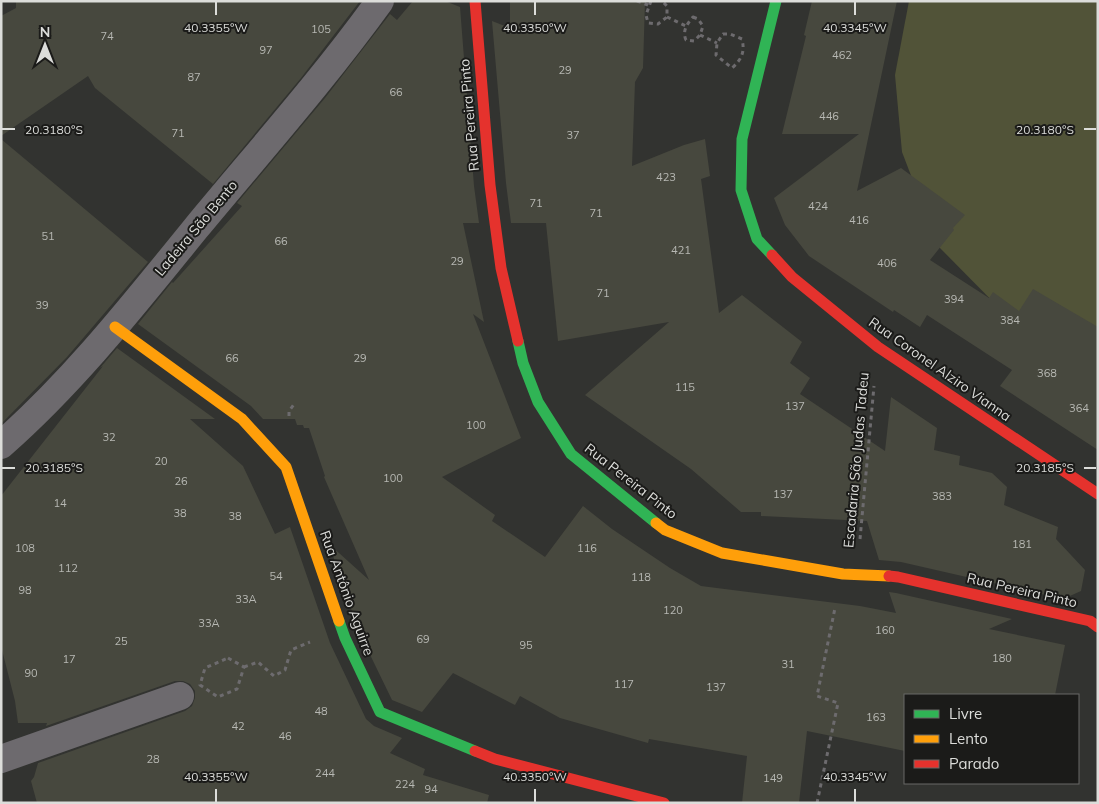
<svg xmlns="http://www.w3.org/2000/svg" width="1099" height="804" font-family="Mulish,sans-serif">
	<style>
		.green { fill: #515338 }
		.building { fill: #47483e }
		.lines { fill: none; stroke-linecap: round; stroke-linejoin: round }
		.path { stroke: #6d6b6e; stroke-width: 3; stroke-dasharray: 4 4; stroke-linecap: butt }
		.street { stroke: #6d6a6e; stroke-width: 28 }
		.fast { stroke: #30b455; stroke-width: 11 }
		.slow { stroke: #ff9f0a; stroke-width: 11 }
		.jam { stroke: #e5322d; stroke-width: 11 }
		.ticks { fill: none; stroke: #dcddda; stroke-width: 2 }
		.labels { text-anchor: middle; stroke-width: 4; stroke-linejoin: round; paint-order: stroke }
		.number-label { font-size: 11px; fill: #b7b8b3 }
		.street-label { font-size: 14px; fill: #dcddda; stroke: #1b1b19 }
		.ticks-label { font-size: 12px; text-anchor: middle; fill: #dcddda; stroke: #1b1b19; stroke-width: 4; stroke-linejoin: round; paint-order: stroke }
	</style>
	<rect width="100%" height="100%" fill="#323330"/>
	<path class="green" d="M 909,1 L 1098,1 L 1098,344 L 1018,327 L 938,246 L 902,152 L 895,75 Z"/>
	<path class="building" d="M 16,1 L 360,1 L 301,78 L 213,184 L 95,88 L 88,76 L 1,136 L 1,16 L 16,8 Z
		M 413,1 L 445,1 L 460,7 L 474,186 L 479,223 L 463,223 L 484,322 L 473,314 L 521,438 L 442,477 L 495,515 L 492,521 L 545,557 L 583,506 L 612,529 L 670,568 L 701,586 L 860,606 L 896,613 L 889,592 L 896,593 L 1012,619 L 989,629 L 1065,645 L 1055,695 L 905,695 L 905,751 L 807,731 L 799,803 L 742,803 L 747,756 L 649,739 L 648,743 L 560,718 L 520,696 L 515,705 L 453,673 L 422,712 L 392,700 L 359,632 L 329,544 L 369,580 L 324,477 L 325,476 L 309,428 L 304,428 L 303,425 L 297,425 L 295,419 L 263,419 L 251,406 L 138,324 L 172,282 L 173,283 L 242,206 L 237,203 L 325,98 L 390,14 L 397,20 Z
		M 510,1 L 645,1 L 643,68 L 635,82 L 632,166 L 684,145 L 705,139 L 710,176 L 701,179 L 719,313 L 742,295 L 802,342 L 790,363 L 810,378 L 800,394 L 885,451 L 891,397 L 937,428 L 934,450 L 960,456 L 959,465 L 992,473 L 1007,487 L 1004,505 L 1058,527 L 1056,539 L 1085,570 L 1081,591 L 1063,599 L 901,562 L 879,560 L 867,521 L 761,516 L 761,512 L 741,512 L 691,469 L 585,395 L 669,322 L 558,341 L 546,223 L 511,223 L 506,183 L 492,21 L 510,28 Z
		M 812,1 L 897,1 L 857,191 L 901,168 L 965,215 L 953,228 L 954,230 L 930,260 L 989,298 L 993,292 L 1019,311 L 1033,289 L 1098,327 L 1098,450 L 1000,386 L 1012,370 L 927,315 L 920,327 L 894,310 L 893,312 L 809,256 L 785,225 L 774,198 L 859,134 L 782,134 L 806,36 L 804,35 Z
		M 1,139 L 148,262 L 67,357 L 1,424 Z
		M 117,348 L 215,419 L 190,419 L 243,466 L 275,534 L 290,527 L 330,643 L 366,719 L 374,726 L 402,738 L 390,753 L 425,769 L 423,775 L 489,795 L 487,803 L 37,803 L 31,781 L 34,777 L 38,763 L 185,711 L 192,706 L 195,698 L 195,691 L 190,684 L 183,681 L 175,681 L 46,726 L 47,723 L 18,723 L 15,701 L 1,646 L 1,496 L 103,366 L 100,368 Z"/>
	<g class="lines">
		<path class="path" d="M 637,1 L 648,5
			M 651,1 L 646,15 L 648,23 L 658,24 L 667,17 L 667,6 L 662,1
			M 667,17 L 686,26
			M 693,17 L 698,19 L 703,26 L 700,35 L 694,41 L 686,40 C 682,31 687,24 693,17 Z
			M 723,34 L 730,34 L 742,39 C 745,52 742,59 732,68 L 716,55 L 717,43 Z
			M 700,35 L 717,43
			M 289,416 L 289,411 L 295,403
			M 860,539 L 874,386
			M 228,658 L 244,667 L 237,689 L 218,697 L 200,685 L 205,668 Z
			M 244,667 L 258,662 L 274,676 L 285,670 L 291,650 L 310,642
			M 817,803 L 838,703 L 817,696 L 835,608"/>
		<path class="street" d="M 1,445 C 74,381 135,303 196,228 C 258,153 323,80 380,1
			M 1,759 L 180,696"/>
		<path class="fast" d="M 772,255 L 757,239 L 741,190 L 742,139 L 776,1
			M 518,341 L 523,363 L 538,402 L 571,454 L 656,523
			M 339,621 L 345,638 L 380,712 L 475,751"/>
		<path class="slow" d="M 115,327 L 242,419 L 286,467 L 339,621
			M 656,523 L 665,530 L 722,553 L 843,574 L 889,576"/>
		<path class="jam" d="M 475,1 L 490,185 L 501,268 L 518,341
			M 772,255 L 792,277 L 878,347 L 1098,494
			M 889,576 L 898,577 L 1090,621 L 1098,627
			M 475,751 L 495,759 L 664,803"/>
	</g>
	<path class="ticks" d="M 216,2 L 216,15M 535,2 L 535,15M 855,2 L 855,15M 2,129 L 15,129M 1084,129 L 1096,129M 2,468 L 15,468M 1084,468 L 1096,468M 216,789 L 216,802M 535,789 L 535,802M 855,789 L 855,802"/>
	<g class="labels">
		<g class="number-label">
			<text x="321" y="33">105</text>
			<text x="107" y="40">74</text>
			<text x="266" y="54">97</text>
			<text x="842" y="59">462</text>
			<text x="565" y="74">29</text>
			<text x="194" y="81">87</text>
			<text x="396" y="96">66</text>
			<text x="829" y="120">446</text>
			<text x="178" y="137">71</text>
			<text x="573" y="139">37</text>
			<text x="666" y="181">423</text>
			<text x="536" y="207">71</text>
			<text x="818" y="210">424</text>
			<text x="596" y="217">71</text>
			<text x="859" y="224">416</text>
			<text x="48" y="240">51</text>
			<text x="281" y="245">66</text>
			<text x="681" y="254">421</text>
			<text x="457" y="265">29</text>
			<text x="887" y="267">406</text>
			<text x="603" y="297">71</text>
			<text x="954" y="303">394</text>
			<text x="42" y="309">39</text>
			<text x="1010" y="324">384</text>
			<text x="232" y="362">66</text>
			<text x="360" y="362">29</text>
			<text x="1047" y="377">368</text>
			<text x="685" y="391">115</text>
			<text x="795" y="410">137</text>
			<text x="1079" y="412">364</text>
			<text x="476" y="429">100</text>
			<text x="109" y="441">32</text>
			<text x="161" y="465">20</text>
			<text x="393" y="482">100</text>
			<text x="181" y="485">26</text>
			<text x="783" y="498">137</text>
			<text x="942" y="500">383</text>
			<text x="60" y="507">14</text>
			<text x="180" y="517">38</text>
			<text x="235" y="520">38</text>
			<text x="1022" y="548">181</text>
			<text x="25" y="552">108</text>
			<text x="587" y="552">116</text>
			<text x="68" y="572">112</text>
			<text x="276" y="580">54</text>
			<text x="641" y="581">118</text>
			<text x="25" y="594">98</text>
			<text x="246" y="603">33A</text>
			<text x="673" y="614">120</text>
			<text x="209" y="627">33A</text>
			<text x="885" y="634">160</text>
			<text x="423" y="643">69</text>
			<text x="121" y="645">25</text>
			<text x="526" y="649">95</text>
			<text x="1002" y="662">180</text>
			<text x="69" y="663">17</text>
			<text x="788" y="668">31</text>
			<text x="31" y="677">90</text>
			<text x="624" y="688">117</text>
			<text x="716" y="691">137</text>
			<text x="321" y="715">48</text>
			<text x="876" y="721">163</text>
			<text x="238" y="730">42</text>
			<text x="285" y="740">46</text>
			<text x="153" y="763">28</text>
			<text x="325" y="777">244</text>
			<text x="773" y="782">149</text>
			<text x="405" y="788">224</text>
			<text x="431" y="793">94</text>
		</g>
		<g class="street-label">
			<text transform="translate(469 115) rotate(-95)" y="5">Rua Pereira Pinto</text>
			<text transform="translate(196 228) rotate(-50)" y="5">Ladeira São Bento</text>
			<text transform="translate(940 369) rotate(35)" y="5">Rua Coronel Alziro Vianna</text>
			<text transform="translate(856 460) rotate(-85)" y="5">Escadaria São Judas Tadeu</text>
			<text transform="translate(631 481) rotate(38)" y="5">Rua Pereira Pinto</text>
			<text transform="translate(1022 590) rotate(13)" y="5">Rua Pereira Pinto</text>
			<text transform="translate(347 593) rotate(70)" y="5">Rua Antônio Aguirre</text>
		</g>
	</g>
	<g class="ticks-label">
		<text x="216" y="32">40.3355°W</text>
		<text x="535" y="32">40.3350°W</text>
		<text x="855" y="32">40.3345°W</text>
		<text x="54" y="134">20.3180°S</text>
		<text x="1045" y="134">20.3180°S</text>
		<text x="54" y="472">20.3185°S</text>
		<text x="1045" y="472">20.3185°S</text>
		<text x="216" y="781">40.3355°W</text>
		<text x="535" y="781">40.3350°W</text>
		<text x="855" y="781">40.3345°W</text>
	</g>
	<rect width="1099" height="804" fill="none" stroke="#dcddda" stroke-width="5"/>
	<rect x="904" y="694" width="175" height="90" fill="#1b1b19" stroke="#686966"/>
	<rect x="914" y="710" width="25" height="8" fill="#30b455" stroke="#686966"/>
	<text x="949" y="719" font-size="15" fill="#dcddda">Livre</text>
	<rect x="914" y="735" width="25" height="8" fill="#ff9f0a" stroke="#686966"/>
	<text x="949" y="744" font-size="15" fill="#dcddda">Lento</text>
	<rect x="914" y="760" width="25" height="8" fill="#e5322d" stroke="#686966"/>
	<text x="949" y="769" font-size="15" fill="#dcddda">Parado</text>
	<g transform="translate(45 45)" stroke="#1b1b19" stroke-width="4" paint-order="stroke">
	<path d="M0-4L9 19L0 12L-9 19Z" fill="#dcddda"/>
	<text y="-8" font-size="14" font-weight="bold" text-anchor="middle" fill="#dcddda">N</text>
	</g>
</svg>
